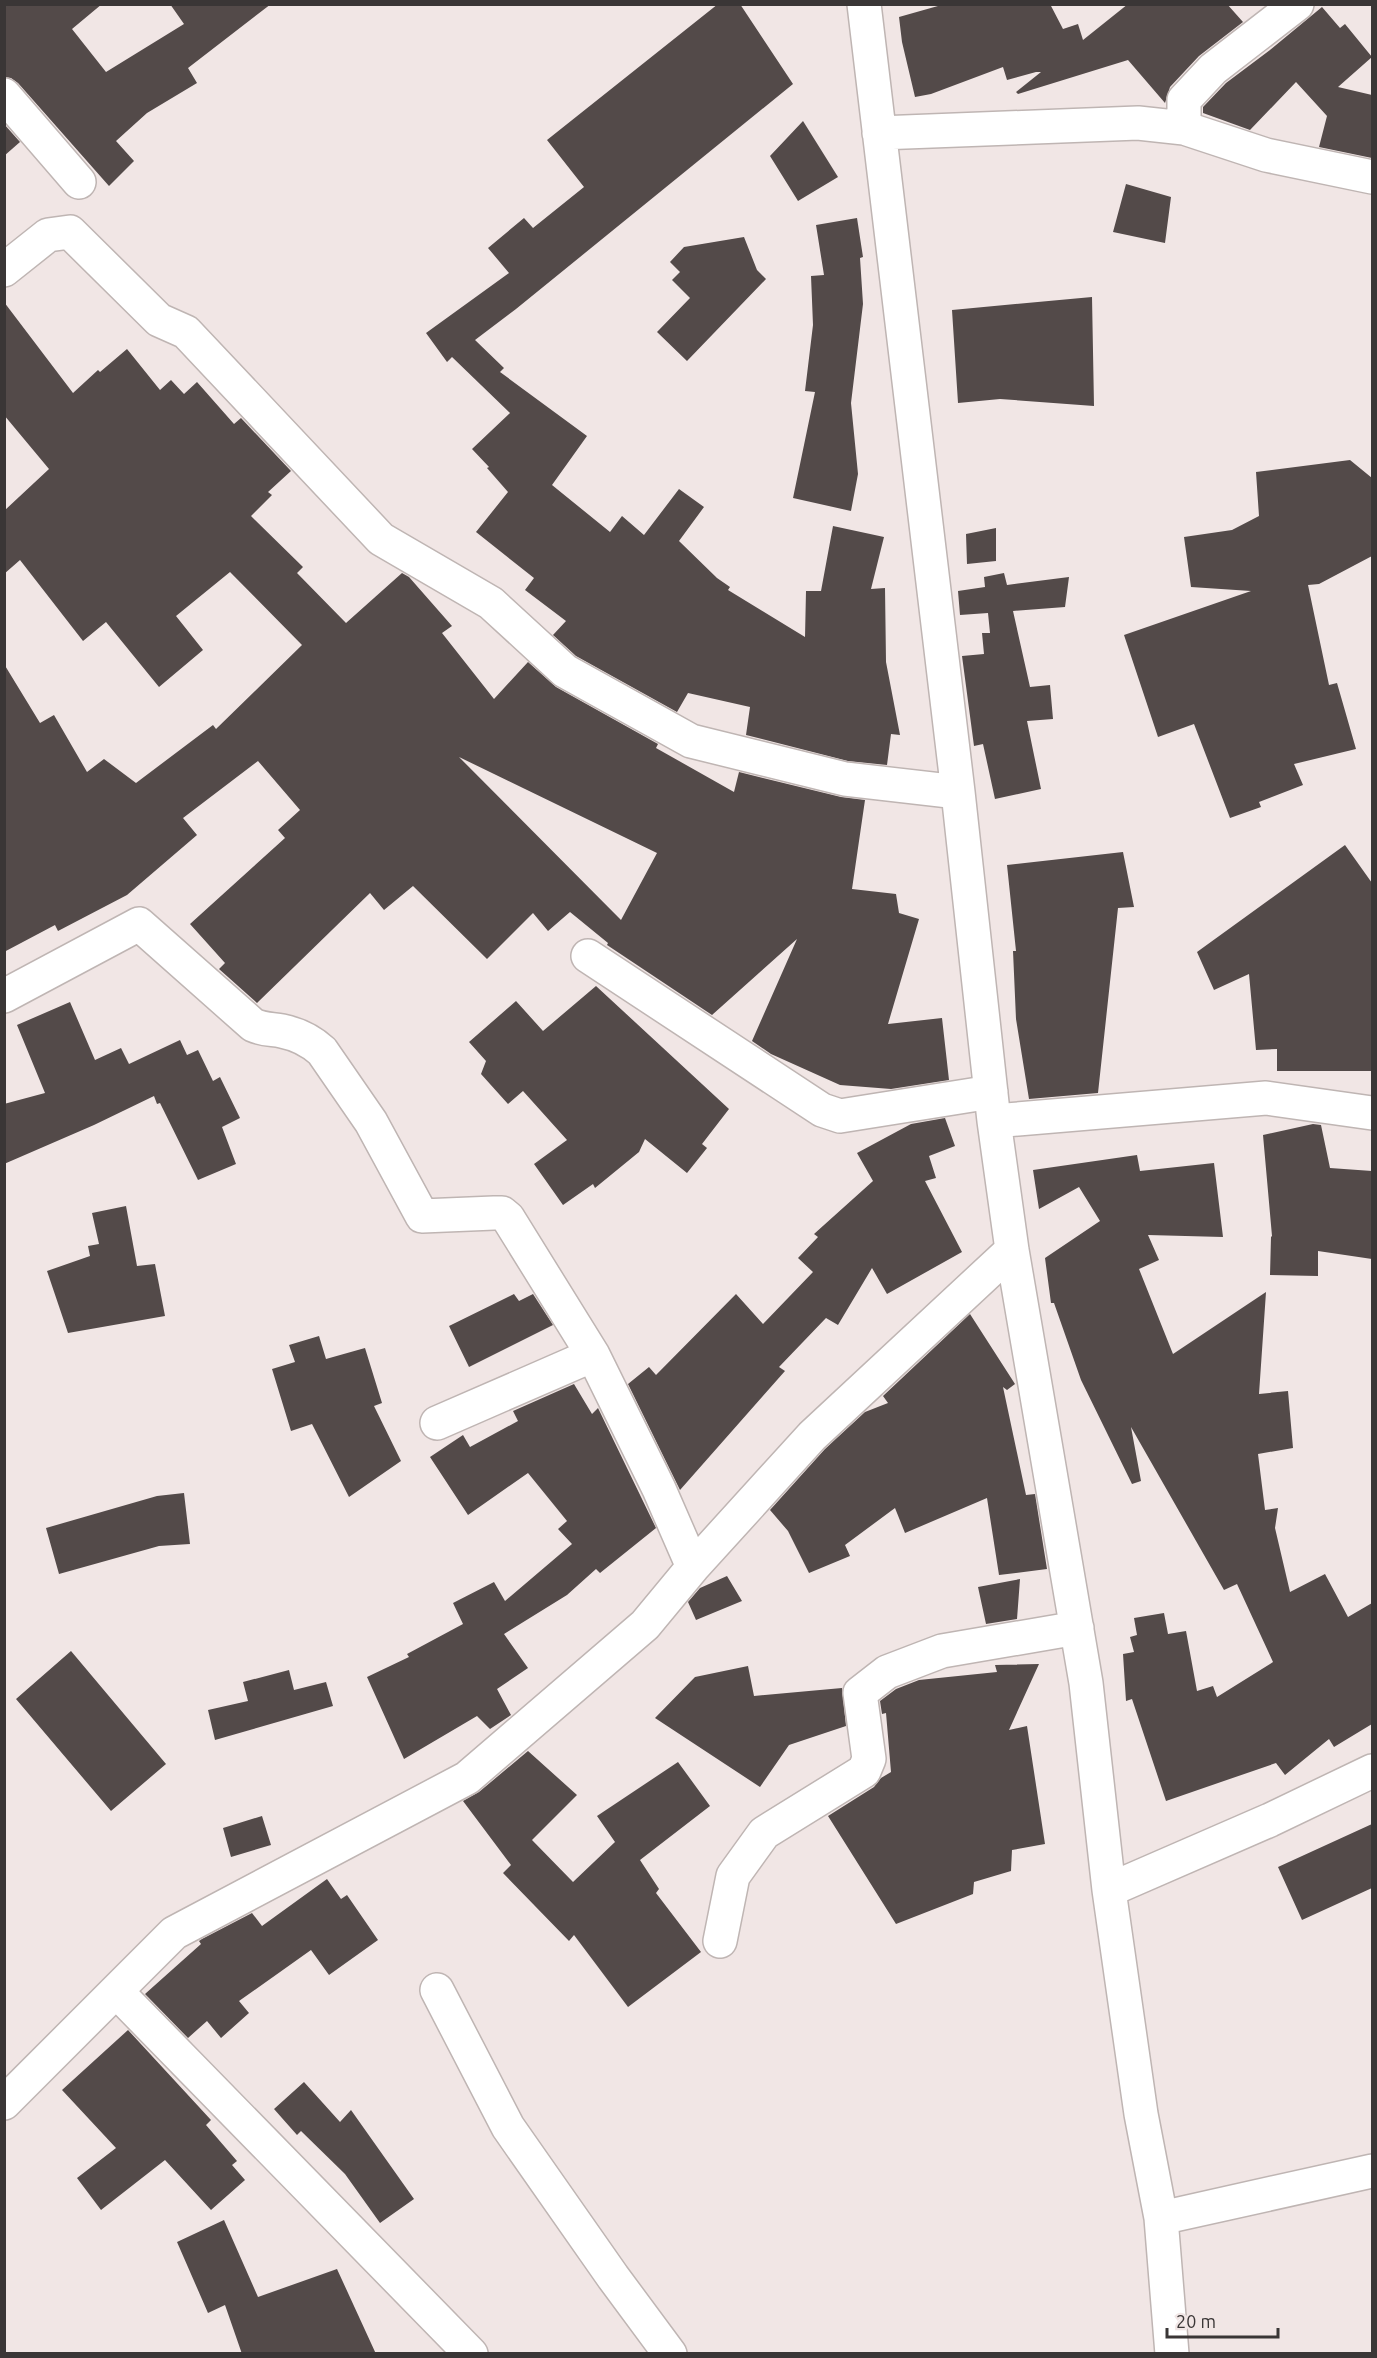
<svg xmlns="http://www.w3.org/2000/svg" width="1377" height="2358" font-family="Ubuntu,sans-serif">
	<style>
		.building { fill: #534a49; fill-rule: evenodd }
		.lines { fill: none; stroke-linecap: round; stroke-linejoin: round }
		.street-casing { stroke: #bfb5b3; stroke-width: 36 }
		.street { stroke: #fff; stroke-width: 33 }
	</style>
	<rect width="100%" height="100%" fill="#f1e6e5"/>
	<path class="building" d="M 4,4 L 102,4 L 72,29 L 106,72 L 184,24 L 170,4 L 271,4 L 188,68 L 197,83 L 147,113 L 116,141 L 134,161 L 109,186 L 18,83 L 11,78 L 4,77 Z
		M 718,4 L 740,4 L 793,84 L 516,309 L 475,340 L 504,368 L 500,372 L 587,436 L 552,485 L 610,532 L 622,516 L 644,535 L 679,489 L 704,507 L 679,541 L 717,578 L 730,587 L 728,590 L 805,637 L 806,591 L 821,591 L 833,526 L 884,537 L 871,589 L 885,588 L 886,662 L 900,735 L 891,734 L 887,765 L 848,761 L 746,735 L 750,707 L 688,693 L 677,712 L 576,656 L 553,635 L 566,621 L 525,590 L 534,578 L 476,532 L 508,492 L 487,468 L 489,467 L 472,449 L 510,413 L 452,357 L 447,362 L 426,333 L 509,273 L 488,248 L 524,218 L 533,228 L 584,187 L 547,140 Z
		M 945,4 L 1050,4 L 1063,29 L 1078,24 L 1083,40 L 1128,4 L 1227,4 L 1243,22 L 1199,56 L 1170,87 L 1165,103 L 1128,60 L 1018,94 L 1016,92 L 1041,72 L 1036,72 L 1007,80 L 1003,67 L 931,94 L 915,97 L 902,42 L 899,17 Z
		M 1322,7 L 1340,28 L 1345,24 L 1372,57 L 1338,87 L 1372,95 L 1372,158 L 1319,147 L 1327,116 L 1296,82 L 1250,130 L 1203,113 L 1203,107 L 1226,83 L 1270,50 Z
		M 803,121 L 838,177 L 798,201 L 770,156 Z
		M 4,124 L 20,142 L 4,156 Z
		M 1126,184 L 1171,197 L 1165,243 L 1113,232 Z
		M 857,218 L 863,257 L 860,258 L 863,304 L 851,403 L 858,474 L 851,511 L 793,498 L 815,392 L 805,391 L 813,325 L 811,276 L 824,275 L 816,225 Z
		M 744,237 L 757,270 L 766,279 L 687,361 L 657,332 L 690,298 L 672,280 L 680,272 L 670,262 L 684,247 Z
		M 1092,297 L 1094,406 L 1000,399 L 958,403 L 952,310 Z
		M 4,302 L 73,393 L 98,370 L 100,372 L 127,349 L 160,390 L 171,380 L 184,394 L 197,382 L 234,424 L 241,418 L 291,471 L 268,492 L 272,495 L 251,516 L 303,567 L 297,573 L 346,623 L 402,573 L 409,577 L 452,626 L 442,633 L 494,699 L 528,662 L 556,687 L 658,744 L 656,748 L 734,792 L 739,772 L 841,797 L 865,800 L 852,889 L 896,894 L 899,913 L 919,919 L 888,1024 L 942,1018 L 949,1080 L 891,1089 L 840,1085 L 771,1054 L 752,1041 L 797,939 L 712,1015 L 607,945 L 608,943 L 570,912 L 548,931 L 533,913 L 487,959 L 413,886 L 384,910 L 370,893 L 257,1003 L 219,969 L 225,963 L 190,924 L 285,838 L 278,830 L 300,810 L 258,761 L 183,818 L 197,835 L 127,895 L 58,931 L 55,925 L 4,952 L 4,664 L 40,723 L 54,715 L 87,772 L 104,759 L 136,783 L 213,725 L 216,729 L 302,645 L 230,572 L 176,616 L 203,650 L 159,687 L 106,622 L 83,641 L 20,560 L 4,574 L 4,511 L 49,469 L 4,415 ZM 459,757 L 657,853 L 621,920 Z
		M 1350,460 L 1372,478 L 1372,556 L 1319,584 L 1308,585 L 1329,685 L 1337,683 L 1356,749 L 1294,764 L 1303,785 L 1259,802 L 1261,807 L 1230,818 L 1194,724 L 1158,737 L 1124,635 L 1251,591 L 1191,587 L 1184,537 L 1232,530 L 1259,516 L 1256,472 Z
		M 996,528 L 996,561 L 967,564 L 966,534 Z
		M 1004,573 L 1007,585 L 1069,577 L 1065,607 L 1013,611 L 1030,687 L 1050,685 L 1053,719 L 1027,721 L 1041,789 L 995,799 L 983,744 L 974,746 L 962,656 L 984,654 L 982,633 L 990,633 L 988,613 L 960,615 L 958,591 L 985,587 L 984,577 Z
		M 1345,845 L 1372,883 L 1372,1071 L 1277,1071 L 1277,1049 L 1256,1050 L 1249,974 L 1214,990 L 1197,952 Z
		M 1123,852 L 1134,907 L 1118,908 L 1098,1093 L 1029,1099 L 1016,1019 L 1013,951 L 1016,951 L 1007,865 Z
		M 596,986 L 729,1109 L 702,1144 L 707,1148 L 687,1173 L 645,1139 L 639,1152 L 595,1188 L 593,1184 L 563,1205 L 534,1164 L 567,1140 L 523,1091 L 508,1104 L 481,1074 L 486,1061 L 469,1042 L 516,1001 L 543,1031 Z
		M 70,1002 L 95,1060 L 121,1048 L 129,1064 L 180,1040 L 187,1055 L 198,1050 L 213,1081 L 220,1077 L 240,1118 L 222,1127 L 236,1164 L 198,1180 L 160,1103 L 157,1104 L 154,1096 L 94,1125 L 4,1164 L 4,1104 L 45,1093 L 17,1025 Z
		M 945,1118 L 955,1146 L 929,1156 L 936,1178 L 925,1181 L 962,1252 L 887,1294 L 872,1268 L 838,1325 L 826,1318 L 779,1367 L 785,1371 L 680,1490 L 628,1384 L 649,1367 L 656,1375 L 736,1294 L 763,1324 L 813,1272 L 798,1258 L 818,1237 L 814,1234 L 873,1181 L 857,1153 L 911,1124 Z
		M 1313,1124 L 1321,1125 L 1330,1168 L 1372,1171 L 1372,1259 L 1318,1251 L 1318,1276 L 1270,1275 L 1271,1237 L 1272,1236 L 1263,1135 Z
		M 1137,1155 L 1140,1171 L 1214,1163 L 1223,1237 L 1148,1235 L 1159,1260 L 1139,1269 L 1173,1354 L 1266,1292 L 1259,1394 L 1288,1391 L 1293,1448 L 1258,1454 L 1265,1510 L 1278,1508 L 1275,1528 L 1290,1592 L 1325,1574 L 1348,1617 L 1372,1603 L 1372,1724 L 1334,1747 L 1329,1739 L 1285,1775 L 1276,1763 L 1166,1801 L 1132,1699 L 1126,1701 L 1123,1654 L 1134,1652 L 1130,1637 L 1137,1635 L 1134,1618 L 1164,1613 L 1168,1634 L 1186,1631 L 1197,1691 L 1213,1686 L 1217,1697 L 1273,1662 L 1237,1584 L 1224,1590 L 1131,1427 L 1141,1481 L 1132,1484 L 1081,1380 L 1054,1303 L 1051,1303 L 1045,1258 L 1100,1221 L 1079,1187 L 1039,1209 L 1033,1170 Z
		M 126,1206 L 137,1266 L 155,1264 L 165,1316 L 68,1333 L 47,1271 L 90,1256 L 88,1246 L 99,1244 L 92,1213 Z
		M 514,1294 L 519,1301 L 533,1294 L 553,1325 L 469,1367 L 449,1326 Z
		M 970,1314 L 1015,1384 L 1007,1390 L 1003,1387 L 1026,1495 L 1035,1494 L 1047,1569 L 999,1575 L 987,1498 L 905,1533 L 895,1508 L 845,1545 L 850,1556 L 809,1573 L 788,1531 L 770,1510 L 825,1449 L 865,1412 L 888,1403 L 883,1396 Z
		M 319,1336 L 326,1359 L 365,1348 L 382,1403 L 374,1406 L 401,1461 L 349,1497 L 312,1424 L 291,1431 L 272,1369 L 295,1362 L 289,1345 Z
		M 574,1384 L 592,1414 L 598,1408 L 656,1528 L 600,1573 L 596,1569 L 567,1595 L 504,1634 L 528,1668 L 497,1689 L 511,1715 L 490,1729 L 477,1716 L 404,1759 L 367,1677 L 409,1657 L 407,1654 L 463,1624 L 453,1603 L 494,1582 L 505,1601 L 572,1544 L 558,1529 L 567,1521 L 528,1473 L 468,1515 L 430,1457 L 463,1435 L 470,1447 L 518,1421 L 513,1411 Z
		M 184,1493 L 190,1544 L 159,1546 L 59,1574 L 46,1528 L 157,1496 Z
		M 727,1576 L 742,1601 L 696,1620 L 688,1602 L 700,1588 Z
		M 1020,1579 L 1017,1619 L 986,1624 L 978,1587 Z
		M 71,1651 L 166,1764 L 111,1811 L 16,1699 Z
		M 1039,1664 L 1009,1730 L 1027,1726 L 1045,1844 L 1012,1850 L 1011,1871 L 974,1882 L 973,1894 L 896,1924 L 828,1816 L 874,1787 L 881,1778 L 891,1772 L 886,1713 L 882,1714 L 880,1701 L 896,1689 L 919,1680 L 997,1672 L 995,1665 Z
		M 748,1666 L 754,1696 L 842,1688 L 846,1726 L 789,1745 L 760,1787 L 655,1718 L 695,1677 Z
		M 289,1670 L 294,1690 L 326,1682 L 333,1706 L 215,1740 L 208,1710 L 248,1701 L 243,1682 Z
		M 528,1751 L 577,1795 L 532,1840 L 573,1882 L 615,1842 L 597,1816 L 678,1762 L 710,1806 L 640,1860 L 659,1889 L 656,1893 L 701,1952 L 628,2007 L 574,1935 L 569,1941 L 503,1873 L 511,1865 L 463,1801 L 479,1792 Z
		M 262,1816 L 271,1845 L 231,1857 L 223,1828 Z
		M 1372,1824 L 1372,1888 L 1302,1920 L 1278,1867 Z
		M 327,1879 L 341,1899 L 347,1895 L 378,1940 L 329,1975 L 311,1950 L 239,2001 L 249,2013 L 221,2038 L 207,2021 L 188,2038 L 145,1994 L 201,1944 L 199,1941 L 202,1939 L 252,1913 L 262,1926 Z
		M 128,2030 L 211,2120 L 206,2125 L 237,2161 L 232,2165 L 245,2180 L 211,2210 L 165,2160 L 101,2210 L 77,2178 L 116,2148 L 62,2090 Z
		M 304,2082 L 340,2122 L 351,2110 L 414,2199 L 380,2223 L 345,2174 L 301,2131 L 297,2135 L 274,2109 Z
		M 224,2220 L 258,2297 L 337,2269 L 376,2354 L 242,2354 L 225,2305 L 208,2313 L 177,2242 Z"/>
	<g class="lines">
		<g class="street-casing">
			<path id="street" d="M 864,4 L 958,792 L 994,1121 L 1012,1250 L 1086,1683 L 1109,1890 L 1141,2114 L 1161,2218 L 1172,2354
				M 4,95 L 79,182
				M 1184,128 L 1184,100 L 1213,69 L 1297,4
				M 879,133 L 1138,123 L 1184,128 L 1266,155 L 1372,177
				M 4,270 L 48,235 L 70,232 L 159,320 L 186,332 L 381,539 L 491,603 L 565,671 L 691,741 L 845,779 L 958,792
				M 588,956 L 822,1110 L 840,1116 L 991,1092
				M 4,996 L 139,924 L 253,1025 C 264,1030 272,1029 282,1031 C 297,1034 311,1041 322,1051 L 371,1122 L 422,1216 L 494,1213 L 502,1213 L 508,1218 L 593,1355 L 659,1489 L 693,1567
				M 994,1121 L 1266,1098 L 1372,1113
				M 437,1423 L 593,1355
				M 1109,1890 L 1270,1820 L 1372,1771
				M 720,1941 L 733,1876 L 764,1833 L 864,1771 L 869,1759 L 860,1693 L 887,1672 L 942,1651 L 1077,1628
				M 437,1990 L 508,2127 L 613,2277 L 670,2354
				M 116,1991 L 471,2354
				M 4,2103 L 174,1933 L 467,1778 L 645,1625 L 693,1567 L 812,1436 L 1012,1250
				M 1161,2218 L 1372,2171"/>
		</g>
		<use href="#street" class="street"/>
	</g>
	<rect width="1377" height="2358" fill="none" stroke="#3a3636" stroke-width="12"/>
	<path d="M1167 2328v9h111v-9" fill="none" stroke="#3a3636" stroke-width="3"/>
	<text x="1176" y="2328" font-size="18" fill="#3a3636" stroke="#f1e6e5" stroke-width="4.5" paint-order="stroke">20 m</text>
</svg>
